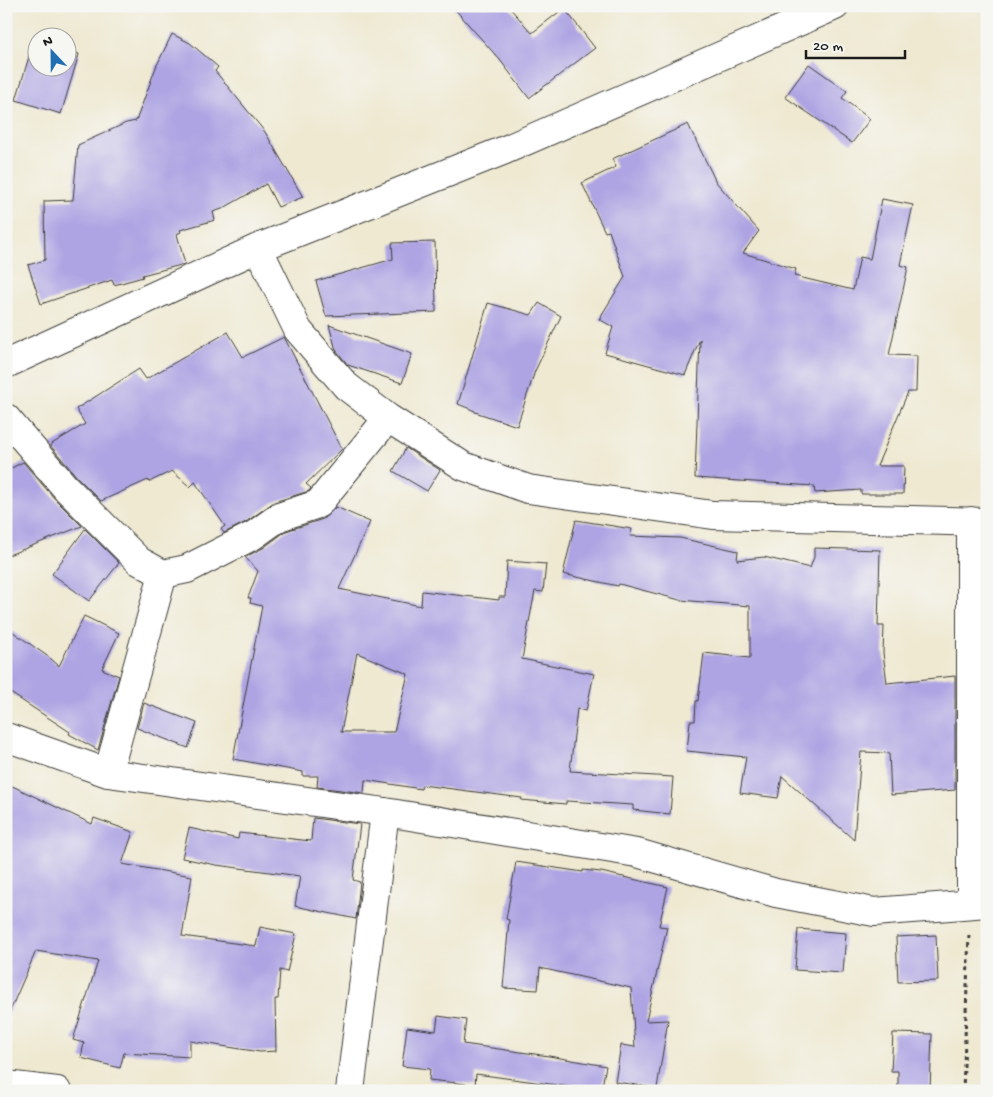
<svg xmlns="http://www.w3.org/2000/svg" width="993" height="1097" font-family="'Gochi Hand',sans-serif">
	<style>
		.building { fill: #aea4e3; fill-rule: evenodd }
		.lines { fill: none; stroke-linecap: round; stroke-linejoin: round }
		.minor-casing { stroke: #3c3b37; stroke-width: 30 }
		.path { stroke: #3c3b37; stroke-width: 3; stroke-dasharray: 4 4; stroke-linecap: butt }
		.minor { stroke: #fff; stroke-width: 28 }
	</style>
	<rect width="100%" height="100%" fill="#f6f6f2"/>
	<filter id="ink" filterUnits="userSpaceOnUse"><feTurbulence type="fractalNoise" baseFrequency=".02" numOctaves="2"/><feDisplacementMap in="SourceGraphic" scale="10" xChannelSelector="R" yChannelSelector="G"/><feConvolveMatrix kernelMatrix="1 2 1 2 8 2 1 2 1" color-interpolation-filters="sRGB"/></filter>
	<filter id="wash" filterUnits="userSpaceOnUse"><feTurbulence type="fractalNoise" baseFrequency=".0096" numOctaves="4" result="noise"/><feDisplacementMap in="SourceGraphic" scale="20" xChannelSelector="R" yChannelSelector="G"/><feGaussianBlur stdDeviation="1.12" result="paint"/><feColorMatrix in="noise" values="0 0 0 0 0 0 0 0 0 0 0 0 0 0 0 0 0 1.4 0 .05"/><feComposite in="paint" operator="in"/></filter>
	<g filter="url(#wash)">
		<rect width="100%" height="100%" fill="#efe9d2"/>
		<g id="blocks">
			<path class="building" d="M 452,6 L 508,6 L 532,33 L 564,8 L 595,48 L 529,98 L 500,60 Z
				M 172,34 L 190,43 L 218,67 L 215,71 L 265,132 L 303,197 L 278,207 L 266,184 L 222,209 L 213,212 L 215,220 L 180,230 L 181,232 L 177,234 L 185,264 L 142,275 L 143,277 L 114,285 L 112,280 L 41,304 L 28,265 L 45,260 L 44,201 L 73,200 L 78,145 L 126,123 L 136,121 L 156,67 Z
				M 34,40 L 38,41 L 38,68 L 68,68 L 68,50 L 79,54 L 61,114 L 16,100 Z
				M 809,64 L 847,91 L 842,98 L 870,119 L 852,143 L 785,97 Z
				M 688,124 L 716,182 L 759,231 L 743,253 L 796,269 L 794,276 L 853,290 L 860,257 L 870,259 L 882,199 L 913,205 L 900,265 L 908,267 L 889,355 L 917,356 L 916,392 L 908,392 L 877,466 L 904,466 L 903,494 L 861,494 L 861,490 L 815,493 L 814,486 L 695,478 L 700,339 L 685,375 L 605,353 L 613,327 L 599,319 L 625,277 L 609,231 L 605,232 L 582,183 L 616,167 L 612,159 Z
				M 435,242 L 436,312 L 326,316 L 316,281 L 393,259 L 392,243 Z
				M 488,303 L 531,315 L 539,303 L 561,316 L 535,371 L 517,426 L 475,412 L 475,411 L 458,404 Z
				M 329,325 L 412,354 L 402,383 L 348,365 L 336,350 Z
				M 228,332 L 243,357 L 284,337 L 342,449 L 306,484 L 311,488 L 309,491 L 274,502 L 246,522 L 224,533 L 221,529 L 225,526 L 195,482 L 190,487 L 172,471 L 149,482 L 148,480 L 101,501 L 77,477 L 50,445 L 85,424 L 76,409 L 139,369 L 146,379 Z
				M 406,448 L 440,470 L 427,491 L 393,471 Z
				M 23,462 L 54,498 L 82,526 L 6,556 L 6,471 Z
				M 336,507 L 370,522 L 339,589 L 421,606 L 422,591 L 499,600 L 499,597 L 505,597 L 507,561 L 546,564 L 543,592 L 535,591 L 522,659 L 594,674 L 586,711 L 577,709 L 570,771 L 673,777 L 670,814 L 633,810 L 633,805 L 566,801 L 566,804 L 521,800 L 522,798 L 422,785 L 421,789 L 365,780 L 364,793 L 317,787 L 318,776 L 303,776 L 303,772 L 233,759 L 262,606 L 250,603 L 251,598 L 248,598 L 258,571 L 245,557 L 263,548 L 286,531 L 323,519 ZM 357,653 L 408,674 L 394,732 L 341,732 Z
				M 576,520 L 632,529 L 630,536 L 680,538 L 738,551 L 737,560 L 764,557 L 810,568 L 814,557 L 814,548 L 880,550 L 878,626 L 884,626 L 883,653 L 887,683 L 955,676 L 955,790 L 891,795 L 889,753 L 861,752 L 854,840 L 782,776 L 778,798 L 740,793 L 746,757 L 687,751 L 690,721 L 695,721 L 696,701 L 698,701 L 704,653 L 750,658 L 750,606 L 680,600 L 619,584 L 618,586 L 563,574 Z
				M 85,529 L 119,563 L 89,601 L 52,574 Z
				M 84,616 L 119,633 L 102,669 L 119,676 L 98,750 L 69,734 L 70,732 L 6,690 L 6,627 L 50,658 L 59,666 Z
				M 144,703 L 197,723 L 188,748 L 137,728 Z
				M 6,783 L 92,824 L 94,818 L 133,832 L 122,864 L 192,876 L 182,936 L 256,946 L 260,927 L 296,934 L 287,972 L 280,970 L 278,999 L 275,999 L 276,1051 L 260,1052 L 190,1041 L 190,1057 L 124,1053 L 120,1068 L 81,1058 L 84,1043 L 73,1040 L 98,961 L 36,951 L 6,1020 Z
				M 313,818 L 360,824 L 353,880 L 360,882 L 356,919 L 295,906 L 300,876 L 216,865 L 182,858 L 189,828 L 238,839 L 239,833 L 311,841 Z
				M 516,862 L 583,872 L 583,870 L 601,872 L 668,887 L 659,926 L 667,927 L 646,1021 L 668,1020 L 657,1088 L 615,1082 L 621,1045 L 635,1047 L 631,988 L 540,968 L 538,990 L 503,988 L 509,920 L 506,919 Z
				M 798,929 L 846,933 L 843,973 L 795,970 Z
				M 936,935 L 938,981 L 898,982 L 896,937 Z
				M 438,1016 L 466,1020 L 463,1044 L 549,1056 L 606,1066 L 601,1091 L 476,1074 L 475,1085 L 429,1080 L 430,1069 L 402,1066 L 407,1027 L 436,1031 Z
				M 893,1033 L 932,1034 L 930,1091 L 898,1091 L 898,1071 L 891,1071 Z"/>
		</g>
	</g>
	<g filter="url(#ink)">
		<use href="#blocks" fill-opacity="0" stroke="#3c3b37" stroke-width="1"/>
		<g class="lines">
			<g class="minor-casing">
				<path id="minor" d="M 258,248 L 298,330 L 346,386 L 388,418 L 463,466 L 528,489 L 713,515 L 987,522
					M 6,364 L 258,248 L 505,150 L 835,6
					M 6,418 L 66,488 L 139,561 L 163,574 L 187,569 L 254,535 L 279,517 L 318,504 L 388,418
					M 6,737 L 108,773 L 385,812 L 637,853 L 776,893 L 874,912 L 987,903
					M 108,773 L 163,574
					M 971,904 L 971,521
					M 6,1085 L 57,1091
					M 350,1091 L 385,812"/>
			</g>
			<path class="path" d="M 963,1091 L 969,934"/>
			<use href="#minor" class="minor"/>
		</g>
	</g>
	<rect width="993" height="1097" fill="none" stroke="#f6f6f2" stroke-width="25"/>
	<g transform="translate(52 52) rotate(338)"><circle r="24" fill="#f6f6f2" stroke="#9f9f9c"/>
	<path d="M0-4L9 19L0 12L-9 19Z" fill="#1f6fb2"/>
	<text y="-8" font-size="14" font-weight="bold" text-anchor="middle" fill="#1c1c1c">N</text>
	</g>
	<path d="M806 50v8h99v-8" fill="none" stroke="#1c1c1c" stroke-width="2.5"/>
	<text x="813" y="50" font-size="15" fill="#1c1c1c" stroke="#f6f6f2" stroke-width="4" paint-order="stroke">20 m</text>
</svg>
